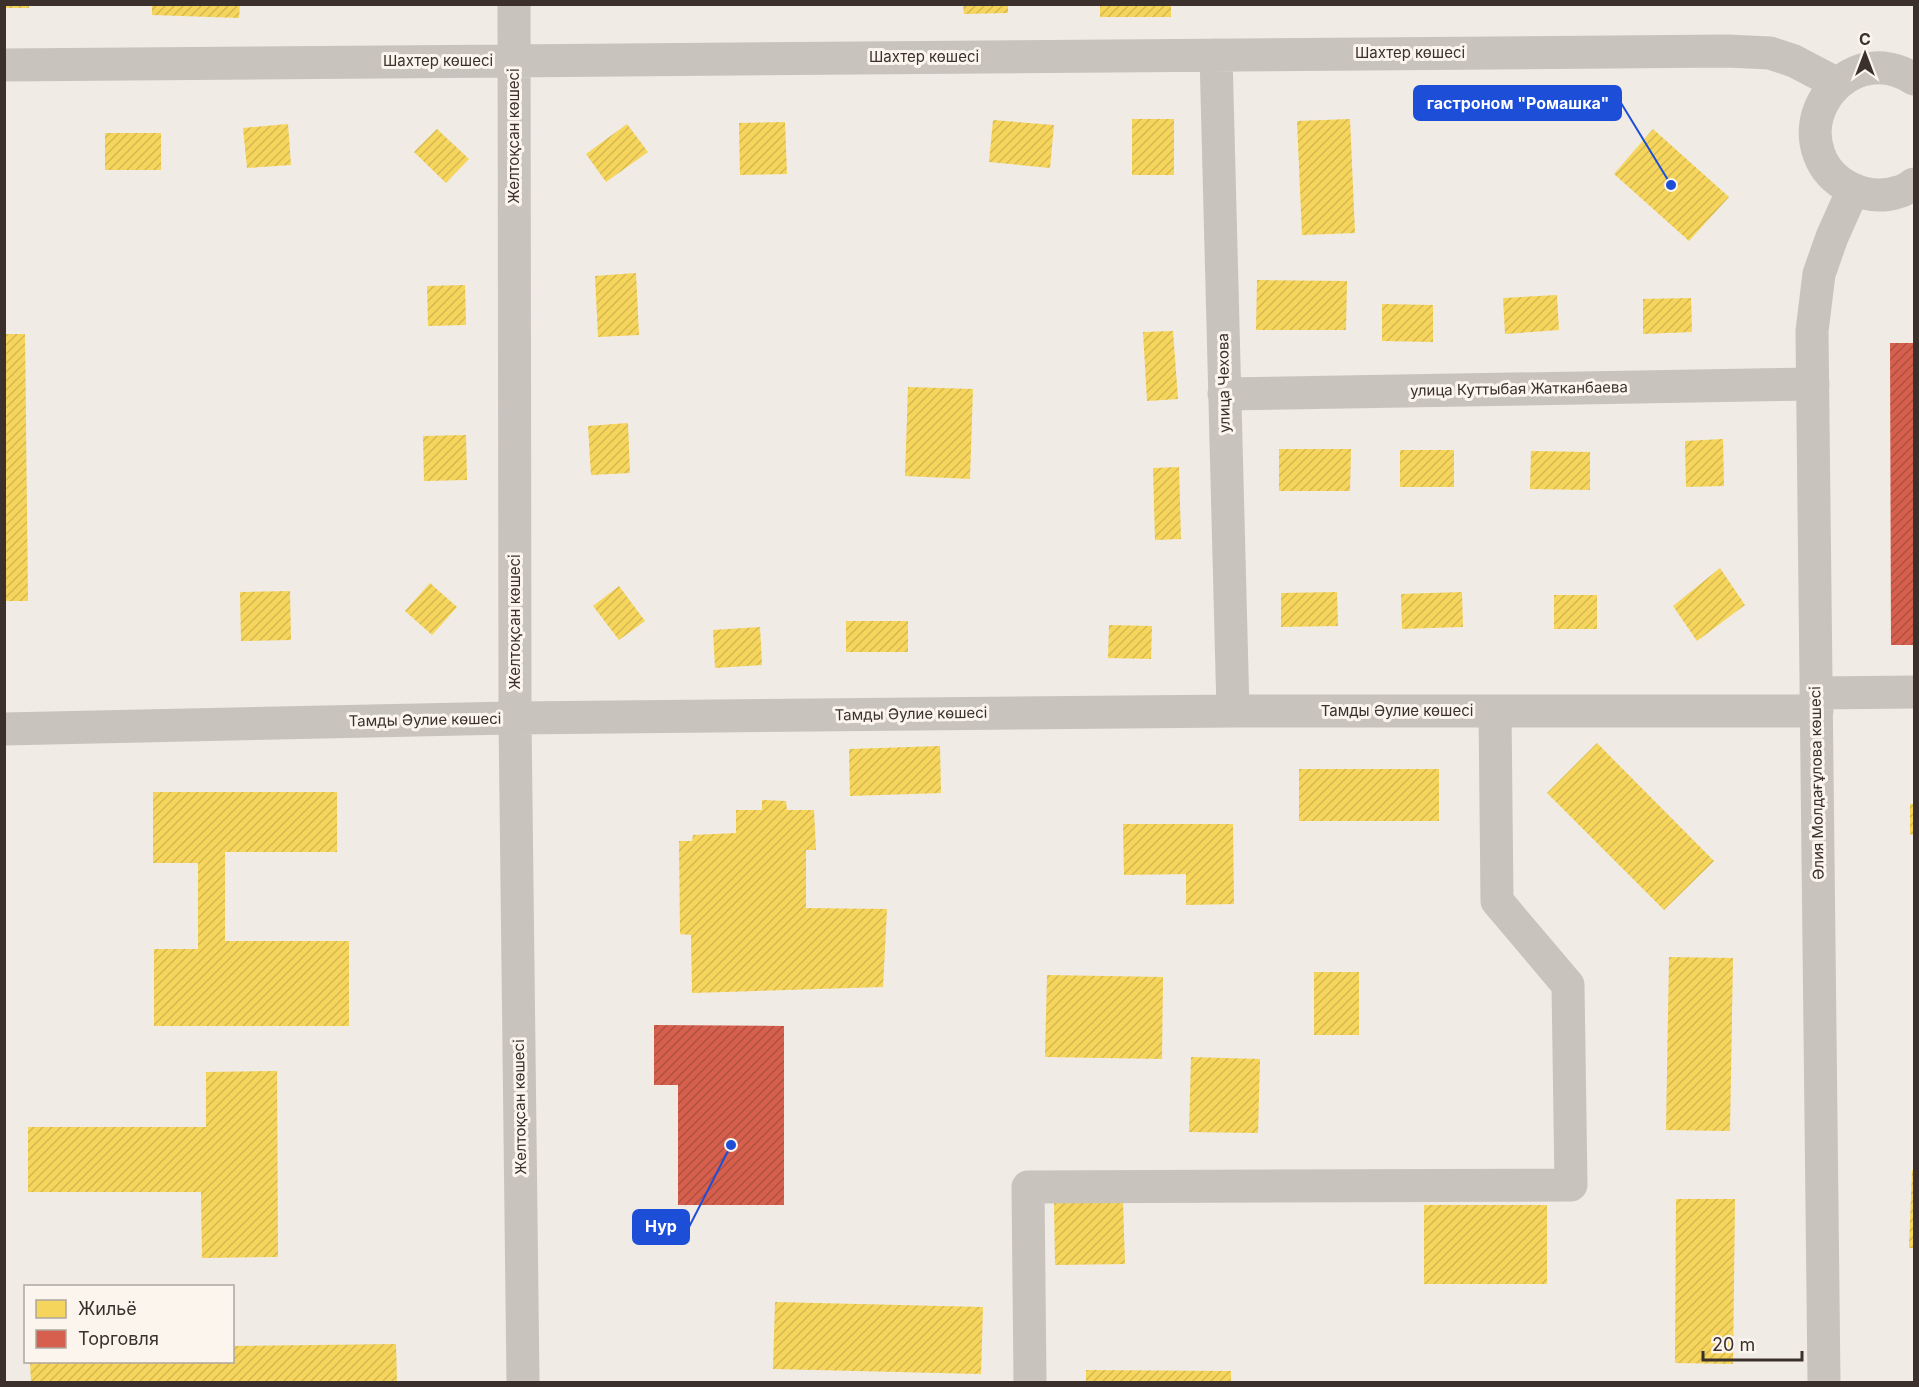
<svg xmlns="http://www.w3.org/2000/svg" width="1919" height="1387" font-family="Inter,sans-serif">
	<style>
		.homes { fill: url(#homes-hatch) }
		.shops { fill: url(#shops-hatch) }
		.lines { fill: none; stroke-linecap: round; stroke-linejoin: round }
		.minor { stroke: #c9c3be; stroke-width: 33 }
		.labels { text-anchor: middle; stroke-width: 6; stroke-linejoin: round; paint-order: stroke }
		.street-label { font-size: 15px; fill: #3b302b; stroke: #fbf5ee }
		.leader { fill: none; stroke: #1d4ed8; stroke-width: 2 }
		.callout-dot { fill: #1d4ed8; stroke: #fbf5ee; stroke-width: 2 }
		.callout { fill: #1d4ed8; stroke: #1d4ed8; stroke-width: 2 }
		.callout-label { font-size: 16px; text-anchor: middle; font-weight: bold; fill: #fff }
	</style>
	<defs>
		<pattern id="homes-hatch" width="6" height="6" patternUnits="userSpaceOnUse" patternTransform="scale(1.5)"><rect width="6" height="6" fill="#f6d55c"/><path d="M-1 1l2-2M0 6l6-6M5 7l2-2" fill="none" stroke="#d4b750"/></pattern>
		<pattern id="shops-hatch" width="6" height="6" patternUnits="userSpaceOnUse" patternTransform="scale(1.5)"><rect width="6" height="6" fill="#d6604d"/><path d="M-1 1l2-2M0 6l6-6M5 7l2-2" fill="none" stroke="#af5040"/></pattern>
	</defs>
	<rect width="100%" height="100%" fill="#f0ebe5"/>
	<path class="homes" d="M 4,4 L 29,4 L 29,8 L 4,8 Z
		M 152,4 L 240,4 L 239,18 L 152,15 Z
		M 1100,4 L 1171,4 L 1171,17 L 1100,17 Z
		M 963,5 L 1008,5 L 1008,13 L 964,14 Z
		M 1132,119 L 1174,119 L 1174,175 L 1132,175 Z
		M 1350,119 L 1355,233 L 1302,235 L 1297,121 Z
		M 993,120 L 1054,125 L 1050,168 L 989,162 Z
		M 785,122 L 787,174 L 740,175 L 739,123 Z
		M 288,124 L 291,165 L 247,168 L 243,128 Z
		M 627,124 L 648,152 L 606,182 L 586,154 Z
		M 437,129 L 469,159 L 446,183 L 414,152 Z
		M 1653,129 L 1729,197 L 1689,241 L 1614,174 Z
		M 105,133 L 161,133 L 161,170 L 105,170 Z
		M 636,273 L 639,335 L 598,337 L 595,276 Z
		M 1257,280 L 1347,281 L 1346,330 L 1256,330 Z
		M 465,285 L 466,325 L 428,326 L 427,286 Z
		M 1557,295 L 1559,330 L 1505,334 L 1503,298 Z
		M 1691,298 L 1692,332 L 1643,334 L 1643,299 Z
		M 1382,304 L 1433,305 L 1433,342 L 1382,341 Z
		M 1173,331 L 1178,399 L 1147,401 L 1143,332 Z
		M 4,334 L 25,334 L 28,601 L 4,601 Z
		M 908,387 L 973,389 L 970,479 L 905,476 Z
		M 628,423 L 630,473 L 591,475 L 588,426 Z
		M 466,435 L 467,480 L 424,481 L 423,436 Z
		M 1723,439 L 1724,486 L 1686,487 L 1685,441 Z
		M 1279,449 L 1351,449 L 1350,491 L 1279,491 Z
		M 1400,450 L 1454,450 L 1454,487 L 1400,487 Z
		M 1531,451 L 1590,452 L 1590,490 L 1530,489 Z
		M 1179,467 L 1181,539 L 1155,540 L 1153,468 Z
		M 1720,568 L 1745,605 L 1697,641 L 1673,606 Z
		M 430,583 L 457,607 L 432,635 L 405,611 Z
		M 619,586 L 645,621 L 619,640 L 593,606 Z
		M 290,591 L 291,640 L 241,641 L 240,592 Z
		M 1337,592 L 1338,626 L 1281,627 L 1281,593 Z
		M 1462,592 L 1463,627 L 1402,629 L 1401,594 Z
		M 1554,595 L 1597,595 L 1597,629 L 1554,629 Z
		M 846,621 L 908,621 L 908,652 L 846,652 Z
		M 1109,625 L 1152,626 L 1151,659 L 1108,658 Z
		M 760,627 L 762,665 L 715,668 L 713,630 Z
		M 1597,743 L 1714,861 L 1664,910 L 1547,793 Z
		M 940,746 L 941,793 L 850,796 L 849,749 Z
		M 1299,769 L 1439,769 L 1439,821 L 1299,821 Z
		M 153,792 L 337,792 L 337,852 L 225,852 L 225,941 L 349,941 L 349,1026 L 154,1026 L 154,949 L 198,949 L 198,863 L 153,863 Z
		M 762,800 L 786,801 L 787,810 L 814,810 L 816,850 L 806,850 L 806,908 L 887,909 L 883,987 L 692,993 L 691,935 L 680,934 L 679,841 L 692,841 L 693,835 L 736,833 L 736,810 L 762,810 Z
		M 1910,804 L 1914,804 L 1914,835 L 1910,834 Z
		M 1123,824 L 1233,824 L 1234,904 L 1186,905 L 1186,874 L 1124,875 Z
		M 1669,957 L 1733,958 L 1730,1131 L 1666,1130 Z
		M 1314,972 L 1359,972 L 1359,1035 L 1314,1035 Z
		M 1047,975 L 1163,977 L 1162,1059 L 1045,1057 Z
		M 1191,1057 L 1260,1059 L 1258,1133 L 1189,1132 Z
		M 277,1071 L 278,1257 L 202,1258 L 201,1192 L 28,1192 L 28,1127 L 206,1127 L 206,1072 Z
		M 1912,1170 L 1914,1170 L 1914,1248 L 1909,1248 Z
		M 1676,1199 L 1735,1199 L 1733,1364 L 1675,1363 Z
		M 1123,1202 L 1125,1264 L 1055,1265 L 1054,1203 Z
		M 1424,1205 L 1547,1205 L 1547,1284 L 1424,1284 Z
		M 775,1302 L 983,1307 L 981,1374 L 773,1369 Z
		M 396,1344 L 397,1382 L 31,1382 L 30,1362 L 232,1362 L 232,1346 Z
		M 1086,1370 L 1231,1371 L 1231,1382 L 1086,1382 Z"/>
	<path class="shops" d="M 1890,343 L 1914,343 L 1914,645 L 1891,645 Z
		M 654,1025 L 784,1026 L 784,1205 L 678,1205 L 678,1085 L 654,1085 Z"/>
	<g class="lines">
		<path class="minor" d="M 514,4 L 515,718 L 523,1382
			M 1216,55 L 1233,711
			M 4,65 L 1727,51 L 1770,53 L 1794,61 L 1836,83
			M 1914,79 C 1899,69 1880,65 1862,70 C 1828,81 1806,118 1819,154 C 1830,185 1867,202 1898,192 C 1904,191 1909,187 1914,184
			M 1224,394 L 1813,384
			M 1816,693 L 1914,692
			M 4,729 L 515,718 L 1233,711 L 1817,711
			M 1030,1382 L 1028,1187 L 1571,1185 L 1568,985 L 1497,901 L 1495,711
			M 1824,1382 L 1812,331 L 1819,274 L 1832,237 L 1853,190"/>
	</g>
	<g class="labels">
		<g class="street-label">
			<text x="1410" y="58">Шахтер көшесі</text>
			<text x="924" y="62">Шахтер көшесі</text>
			<text x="438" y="66">Шахтер көшесі</text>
			<text transform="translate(514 136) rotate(-90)" y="5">Желтоқсан көшесі</text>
			<text transform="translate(1224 383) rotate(-91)" y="5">улица Чехова</text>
			<text transform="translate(1519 389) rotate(-1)" y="5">улица Куттыбая Жатканбаева</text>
			<text transform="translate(515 622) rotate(-90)" y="5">Желтоқсан көшесі</text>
			<text x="1397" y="716">Тамды Әулие көшесі</text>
			<text transform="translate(911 714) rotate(-1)" y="5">Тамды Әулие көшесі</text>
			<text transform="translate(425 720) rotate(-1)" y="5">Тамды Әулие көшесі</text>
			<text transform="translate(1817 783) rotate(-91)" y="5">Әлия Молдағұлова көшесі</text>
			<text transform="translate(520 1107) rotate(-91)" y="5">Желтоқсан көшесі</text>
		</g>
	</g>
	<path class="leader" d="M1671 185L1621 103M731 1145L689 1227"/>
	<g class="callout-dot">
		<circle cx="1671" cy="185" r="6"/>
		<circle cx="731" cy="1145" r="6"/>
	</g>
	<g class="callout">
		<rect x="1414" y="86" width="207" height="34" rx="6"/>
		<rect x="633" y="1210" width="56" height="34" rx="6"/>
	</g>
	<g class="callout-label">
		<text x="1518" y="109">гастроном "Ромашка"</text>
		<text x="661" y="1232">Нур</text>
	</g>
	<rect width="1919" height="1387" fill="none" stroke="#3b302b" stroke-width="12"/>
	<rect x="24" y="1285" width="210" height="78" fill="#fbf5ee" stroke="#aea6a0" stroke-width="1.5"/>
	<rect x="36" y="1300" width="30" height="18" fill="#f6d55c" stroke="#aea6a0" stroke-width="1.5"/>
	<text x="78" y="1315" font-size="18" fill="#3b302b">Жильё</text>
	<rect x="36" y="1330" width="30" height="18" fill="#d6604d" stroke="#aea6a0" stroke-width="1.5"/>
	<text x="78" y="1345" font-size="18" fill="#3b302b">Торговля</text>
	<g transform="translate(1865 54)" stroke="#fbf5ee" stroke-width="4.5" paint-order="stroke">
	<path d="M0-4.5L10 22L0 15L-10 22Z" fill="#3b302b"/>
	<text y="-9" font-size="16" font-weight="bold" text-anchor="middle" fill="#3b302b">С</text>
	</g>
	<path d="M1703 1351v9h99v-9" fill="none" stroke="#3b302b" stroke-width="3"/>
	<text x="1712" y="1351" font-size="18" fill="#3b302b" stroke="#fbf5ee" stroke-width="4.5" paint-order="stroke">20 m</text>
</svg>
